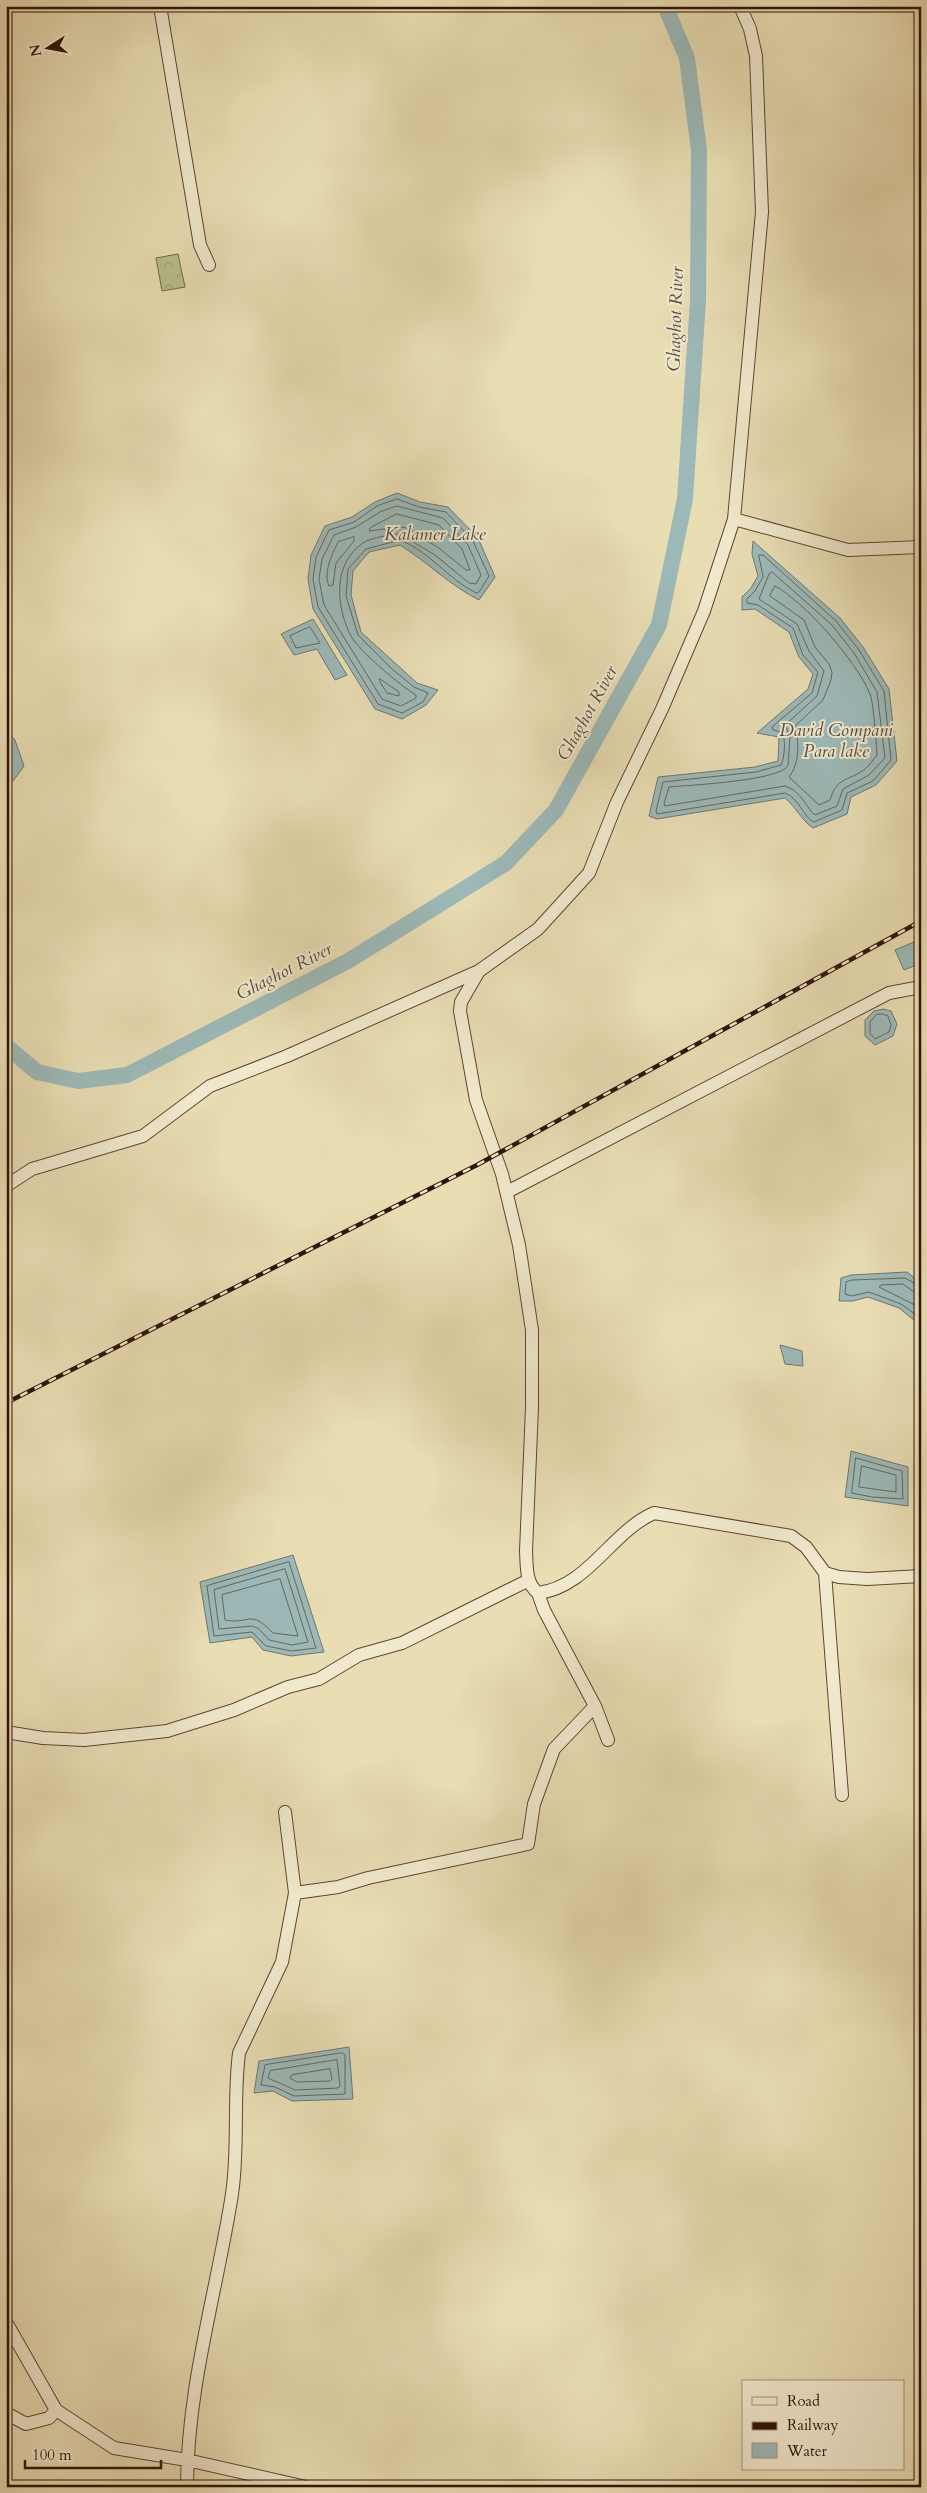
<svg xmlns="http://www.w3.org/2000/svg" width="927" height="2493" font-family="Cardo,serif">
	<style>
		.forest { fill: url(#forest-crowns); stroke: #746948 }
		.water { fill: #9cb9b8; stroke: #717670 }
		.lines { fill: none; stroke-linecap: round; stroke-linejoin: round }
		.shore { stroke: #66665e; stroke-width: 1 }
		.river { stroke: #9cb9b8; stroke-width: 16 }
		.minor-casing { stroke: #5e4531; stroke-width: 14 }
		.minor { stroke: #f1e9ce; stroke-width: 12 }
		.rail-casing { stroke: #301205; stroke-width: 4.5 }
		.rail { stroke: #f1e9ce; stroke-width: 2.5; stroke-dasharray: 8; stroke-linecap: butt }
		.labels { text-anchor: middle; stroke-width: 4; stroke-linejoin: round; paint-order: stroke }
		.water-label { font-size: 18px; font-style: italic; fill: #564c44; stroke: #f1e9ce }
	</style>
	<defs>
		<pattern id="forest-crowns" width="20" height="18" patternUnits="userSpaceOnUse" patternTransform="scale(1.25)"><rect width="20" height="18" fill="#b7c08c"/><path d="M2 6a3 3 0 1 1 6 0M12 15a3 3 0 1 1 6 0" fill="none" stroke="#9ea477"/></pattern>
	</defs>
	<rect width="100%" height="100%" fill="#e9ddb4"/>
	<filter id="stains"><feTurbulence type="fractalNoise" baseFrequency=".004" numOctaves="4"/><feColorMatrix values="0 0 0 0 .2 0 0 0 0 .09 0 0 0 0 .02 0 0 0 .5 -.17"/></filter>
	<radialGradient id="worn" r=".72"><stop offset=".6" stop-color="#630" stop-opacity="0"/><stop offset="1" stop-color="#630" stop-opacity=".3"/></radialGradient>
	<path class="forest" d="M 178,254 L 185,287 L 162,291 L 156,258 Z"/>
	<path class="water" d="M 397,493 L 420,502 L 448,507 L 478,538 L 495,577 L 479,600 C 451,586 427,562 400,545 L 369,552 L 353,571 L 351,595 L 361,632 L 417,683 L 438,690 L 426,705 L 402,719 L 375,709 L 313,609 L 308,579 L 311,555 L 325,526 L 352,517 L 375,502 Z
		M 753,541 L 840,618 L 863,647 L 889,689 L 897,761 L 876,785 L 851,797 L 847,814 L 813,828 C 801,820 796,807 785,798 L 657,819 L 649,816 L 658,777 L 755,767 L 778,761 L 779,737 L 757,733 L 808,689 L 813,674 L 799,657 L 789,632 L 755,609 L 742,610 L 742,597 L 751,588 L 758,576 L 752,554 Z
		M 313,619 L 347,675 L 335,680 L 317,649 L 294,655 L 281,634 Z
		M 6,730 L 15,740 L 24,766 L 13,781 L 6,782 Z
		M 921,939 L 921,963 L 904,970 L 895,950 Z
		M 883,1009 L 891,1011 L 897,1024 L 893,1036 L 875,1045 L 865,1036 L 865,1020 L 874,1011 Z
		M 907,1272 L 921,1283 L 921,1319 L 914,1320 L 899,1308 L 868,1297 L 853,1301 L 839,1301 L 841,1278 L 851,1275 Z
		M 780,1345 L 802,1351 L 803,1366 L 785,1364 Z
		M 851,1451 L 908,1467 L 908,1506 L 845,1497 Z
		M 293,1555 L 324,1652 L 291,1656 L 263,1650 L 252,1637 L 210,1643 L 200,1582 Z
		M 349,2047 L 353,2099 L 292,2101 L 273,2091 L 254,2093 L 259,2061 Z"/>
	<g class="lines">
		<path class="shore" d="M 397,499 L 419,507 L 446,512 L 473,541 L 489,576 L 479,592 L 476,593 C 448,579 429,551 400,540 L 366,549 L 348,569 L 346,596 L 358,635 L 392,669 L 414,687 L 428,693 L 423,702 L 402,713 L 378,704 L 318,607 L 313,579 L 316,557 L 329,530 L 354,522 L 377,506 Z
			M 397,506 L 443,518 L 468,545 L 481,575 L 476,584 L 469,583 L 435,555 L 400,534 C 390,535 372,537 363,543 C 332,564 336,607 351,636 C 357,649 403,688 416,695 L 416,698 L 401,706 L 382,699 L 324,605 L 319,579 L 322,559 L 334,535 L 356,527 L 380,512 Z
			M 397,514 L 439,525 L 462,549 L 470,570 L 466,570 L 440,549 L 408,528 L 399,527 L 369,531 L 370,528 Z
			M 354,537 L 354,541 L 336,563 L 333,585 L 329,586 C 323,572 332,555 338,542 Z
			M 759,555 L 763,555 L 836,621 L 859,650 L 884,691 L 891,760 L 873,781 L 847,793 L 842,810 L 814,822 C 803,817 800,799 785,793 L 657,814 L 656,811 L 663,782 L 756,772 L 781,765 C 784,760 787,737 781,732 C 780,732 774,730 773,730 L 772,727 L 812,693 L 818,672 L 803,655 L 793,628 L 758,605 L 747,603 L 747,599 L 755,591 L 763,577 Z
			M 772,572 L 832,625 L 854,653 L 877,692 L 885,758 L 869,775 L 843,789 L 837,806 L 815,815 C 806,808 802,791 785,786 L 665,806 L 664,803 L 669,787 C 691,785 777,781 788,766 L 790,736 L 785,725 L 817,696 L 824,671 L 809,651 L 797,624 L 759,599 L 769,574 Z
			M 775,586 C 805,602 857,662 870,694 C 874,705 876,742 877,755 C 873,760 869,766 864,770 C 846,782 837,777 830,800 L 819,805 L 789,777 C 800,763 799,742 795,726 L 823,700 L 831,680 L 832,672 L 829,664 L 815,647 L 804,620 L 770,596 Z
			M 310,627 L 320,643 L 296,648 L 290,636 Z
			M 380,679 L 399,692 L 399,696 L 387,693 L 380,682 Z
			M 883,1014 L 888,1016 L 891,1025 L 889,1032 L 875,1039 L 870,1033 L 870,1022 L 876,1015 Z
			M 921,1287 L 905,1278 L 852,1280 L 846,1282 L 845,1294 L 852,1296 L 869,1292 L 901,1304 L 915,1314 L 921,1315
			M 921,1293 L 914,1292 L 903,1284 L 881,1285 L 879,1287 L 921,1308
			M 856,1458 L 902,1471 L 903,1499 L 872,1497 L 852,1493 Z
			M 862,1466 L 896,1475 L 896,1492 L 859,1487 Z
			M 289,1562 L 316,1648 L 292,1651 L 266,1646 L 252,1632 L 214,1636 L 207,1586 Z
			M 285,1569 L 308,1642 L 292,1645 L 269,1640 L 259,1629 L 253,1626 L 219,1629 L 214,1590 Z
			M 280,1579 L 298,1636 L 273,1633 C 249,1608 250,1625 225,1620 L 222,1595 Z
			M 342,2053 L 345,2055 L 345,2094 L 294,2096 L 275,2087 L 261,2085 L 265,2065 Z
			M 337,2060 L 340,2086 L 338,2088 L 295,2090 L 268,2078 L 270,2071 Z
			M 330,2069 L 332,2079 L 330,2081 L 297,2082 L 290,2078 L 292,2075 Z"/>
		<path class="river" d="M 6,1046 L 37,1072 L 78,1081 L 127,1075 L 348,961 L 506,863 L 556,810 L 659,625 L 685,499 L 698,300 L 699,150 L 687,58 L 665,6"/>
		<g class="minor-casing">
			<path id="minor" d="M 160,6 L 200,245 L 209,265
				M 734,519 L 848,550 L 921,547
				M 479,971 L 461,1002 L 460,1011 L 476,1100 L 502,1174 L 519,1245 L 532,1330 L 532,1407 L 526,1551 C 527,1565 525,1583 538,1593 C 588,1587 611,1532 654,1513 L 791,1536 L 806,1547 L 825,1573 L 839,1577 L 867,1579 L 921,1576
				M 6,1186 L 32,1169 L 143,1136 L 210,1086 L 287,1056 L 479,971 L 538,929 L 589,873 L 617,802 L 662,709 L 704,611 L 734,519 L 762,212 L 756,56 L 750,29 L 740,6
				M 507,1192 L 889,993 L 921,987
				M 825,1573 L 842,1795
				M 595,1706 L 608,1740
				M 6,1732 L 43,1738 L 84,1740 L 167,1731 L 234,1710 L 288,1687 L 319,1679 L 359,1655 L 402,1643 L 529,1580
				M 295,1893 L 338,1887 L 368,1878 L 528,1844 L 534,1804 L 554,1749 L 595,1706 L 544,1610 L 538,1593
				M 6,2322 L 56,2410 L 114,2448 L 187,2460 L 306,2487
				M 6,2413 L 26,2424 L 49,2418 L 56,2410
				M 187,2487 C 187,2387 217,2291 232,2194 C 239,2147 233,2100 239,2053 L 282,1962 L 295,1893 L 285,1812"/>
		</g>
		<use href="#minor" class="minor"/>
		<g class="rail-casing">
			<path id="rail" d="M 6,1403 L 477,1165 L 921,921"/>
		</g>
		<use href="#rail" class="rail"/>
	</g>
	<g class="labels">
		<g class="water-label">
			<text transform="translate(675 319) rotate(-88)" y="6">Ghaghot River</text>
			<text x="435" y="540">Kalamer Lake</text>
			<text transform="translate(587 713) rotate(-61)" y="6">Ghaghot River</text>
			<text x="836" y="736">David Compani<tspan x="836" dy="21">Para lake</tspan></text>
			<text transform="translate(284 971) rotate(-27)" y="6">Ghaghot River</text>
		</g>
	</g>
	<rect width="927" height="2493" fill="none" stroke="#e9ddb4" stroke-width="25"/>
	<rect x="8" y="8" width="912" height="2478" fill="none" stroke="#301205" stroke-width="2.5"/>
	<rect x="12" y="12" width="902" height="2468" fill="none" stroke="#301205"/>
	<rect x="742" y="2380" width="162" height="90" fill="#f1e9ce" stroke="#a4937e"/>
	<rect x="752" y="2397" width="25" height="8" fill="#f1e9ce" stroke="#a4937e"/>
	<text x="787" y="2406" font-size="15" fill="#301205">Road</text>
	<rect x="752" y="2422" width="25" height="8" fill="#301205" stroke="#a4937e"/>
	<text x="787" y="2430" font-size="15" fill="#301205">Railway</text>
	<rect x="752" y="2443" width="25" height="15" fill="#9cb9b8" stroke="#a4937e"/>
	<text x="787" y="2456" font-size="15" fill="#301205">Water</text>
	<g transform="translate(48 48) rotate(259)" stroke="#f1e9ce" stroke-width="4" paint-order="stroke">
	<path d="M0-4L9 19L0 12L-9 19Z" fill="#301205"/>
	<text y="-8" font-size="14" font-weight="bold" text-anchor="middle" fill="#301205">N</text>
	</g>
	<path d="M25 2460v8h136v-8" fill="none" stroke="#301205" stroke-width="2.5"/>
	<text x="32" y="2460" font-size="15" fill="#301205" stroke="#f1e9ce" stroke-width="4" paint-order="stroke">100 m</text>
	<rect width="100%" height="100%" filter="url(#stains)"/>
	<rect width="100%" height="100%" fill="url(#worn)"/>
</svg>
